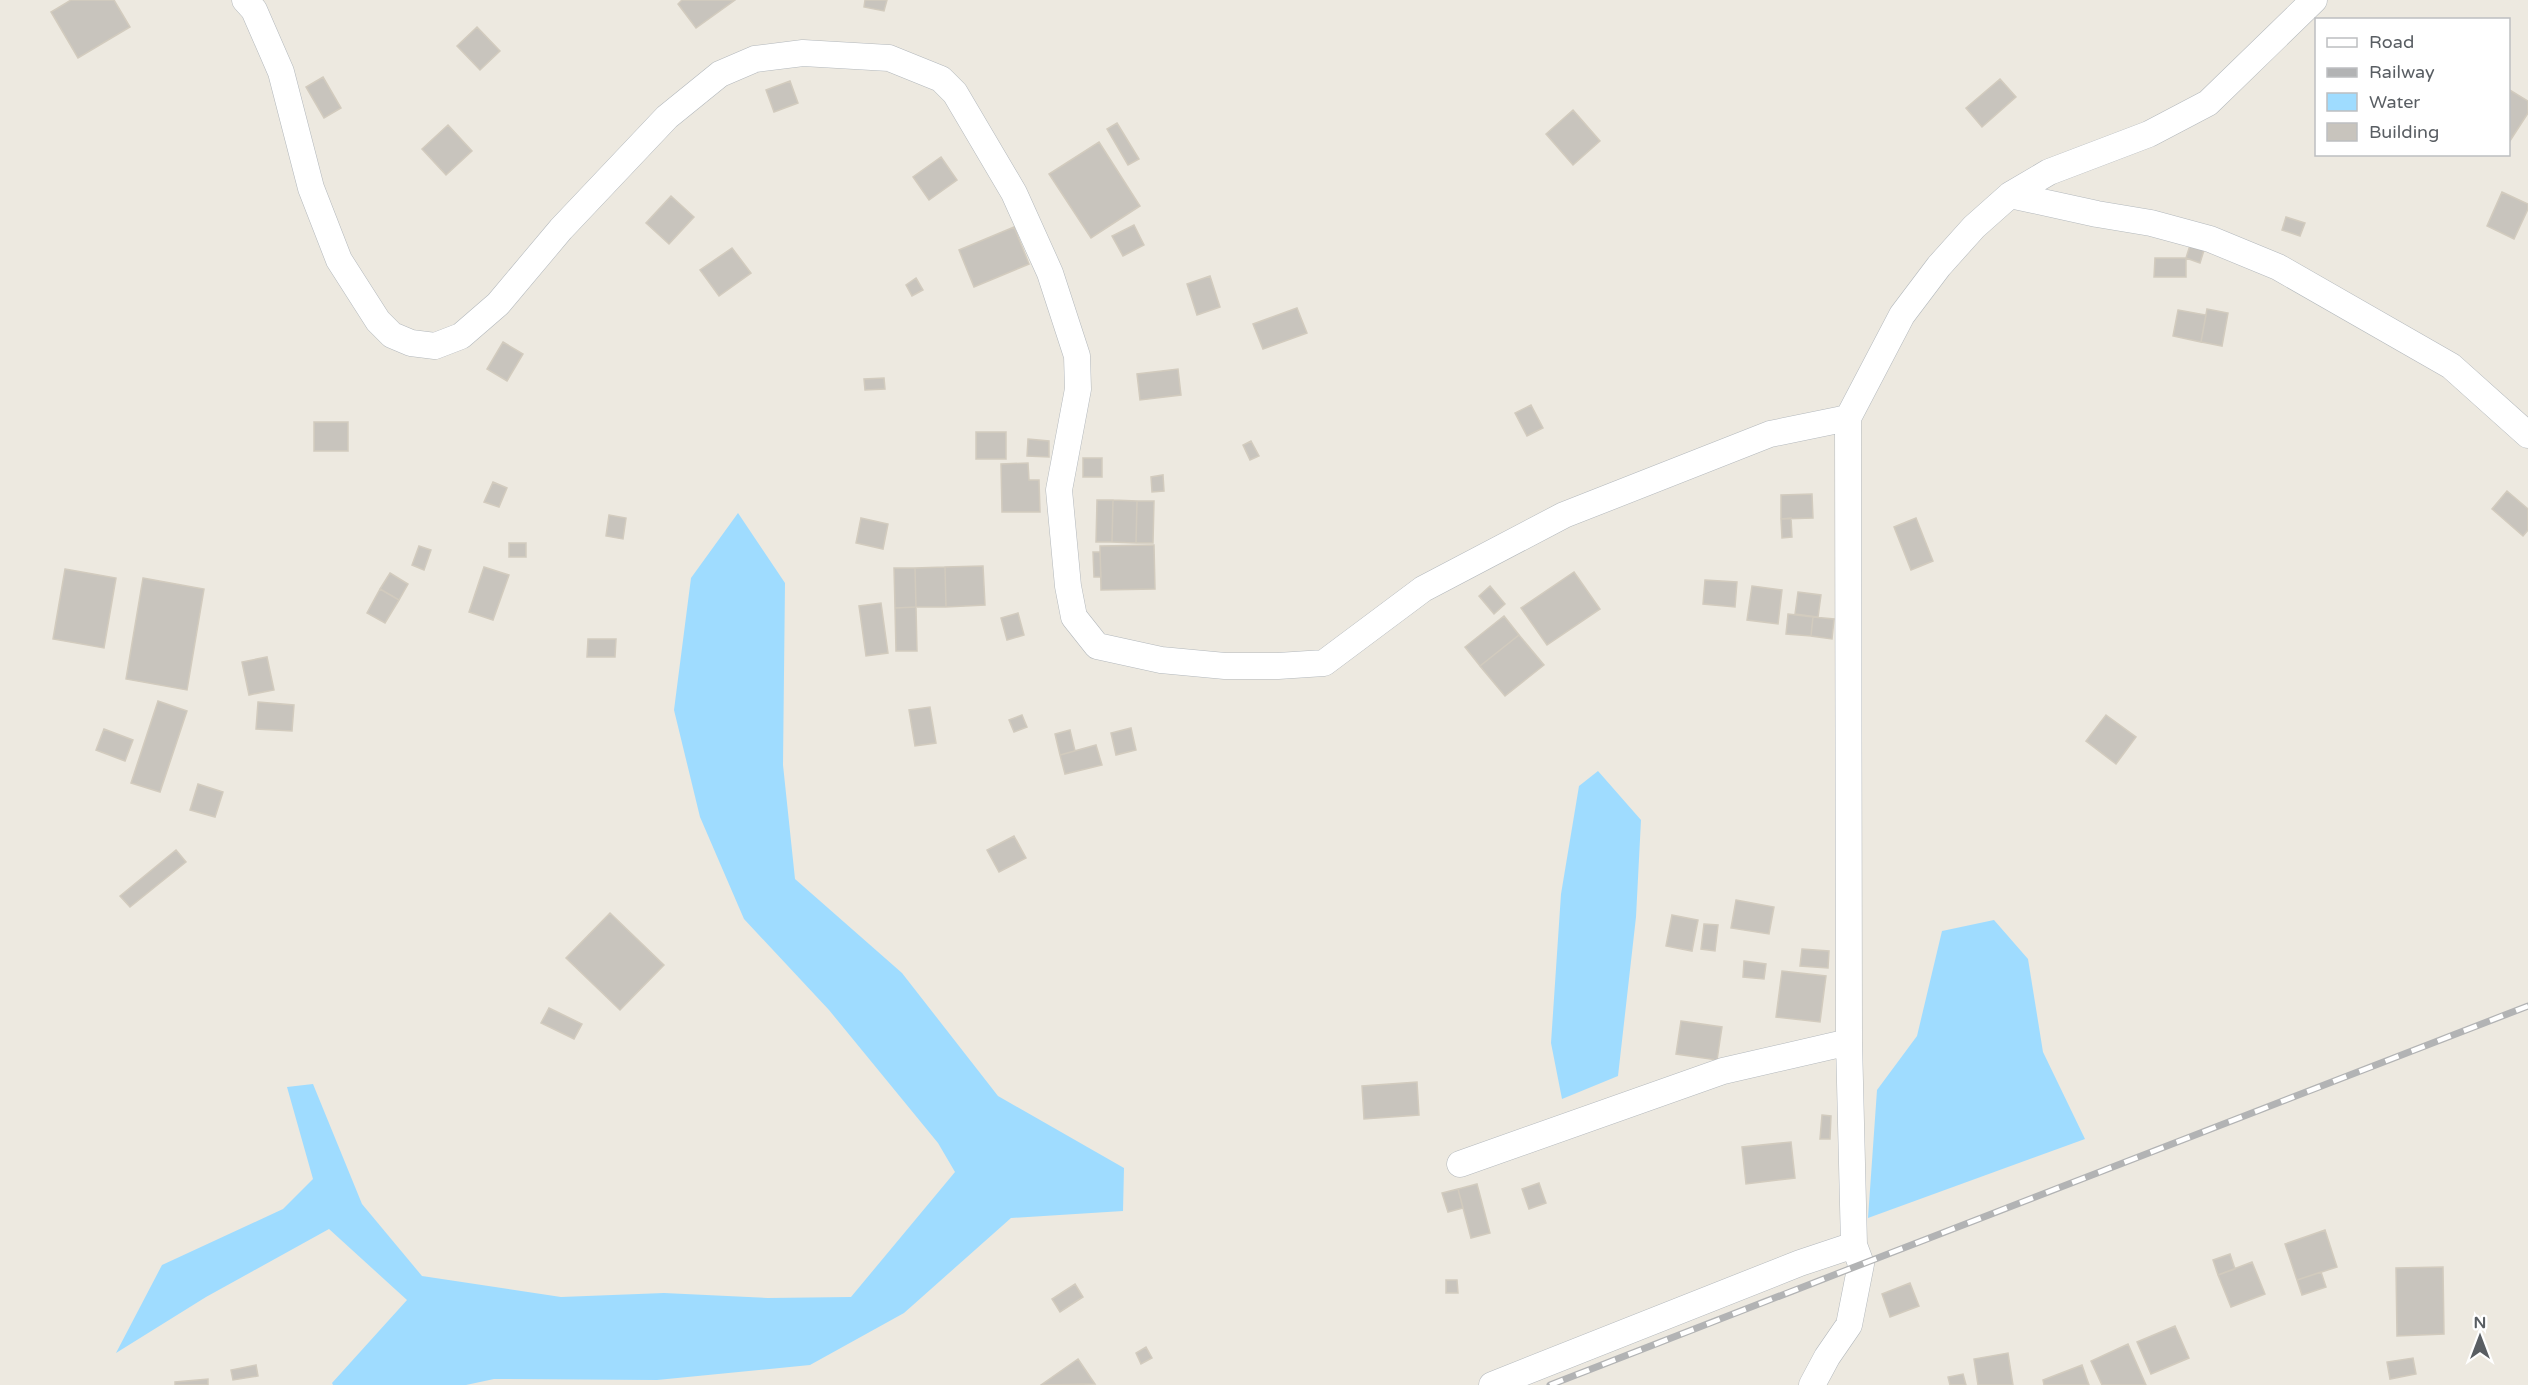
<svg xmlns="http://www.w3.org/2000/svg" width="2528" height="1385" font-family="'Varela Round',sans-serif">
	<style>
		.water { fill: #9fdcff }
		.building { fill: #c8c4bd; stroke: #d2cbbe; stroke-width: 1.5 }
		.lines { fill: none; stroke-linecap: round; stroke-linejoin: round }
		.minor-casing { stroke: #b3b8bc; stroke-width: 27 }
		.minor { stroke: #fff; stroke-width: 26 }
		.rail-casing { stroke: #b2b3b4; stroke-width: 7 }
		.rail { stroke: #fff; stroke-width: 4.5; stroke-dasharray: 14; stroke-linecap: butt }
	</style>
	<rect width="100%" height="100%" fill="#ede9e0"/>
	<path class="water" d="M 738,513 L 785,583 L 783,765 L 795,879 L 902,973 L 998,1096 L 1124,1168 L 1123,1211 L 1011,1218 L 904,1313 L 810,1365 L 657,1380 L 494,1379 L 466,1385 L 333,1385 L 332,1383 L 407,1300 L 329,1229 L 206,1297 L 116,1353 L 162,1265 L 283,1209 L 313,1179 L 287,1087 L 313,1084 L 362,1204 L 422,1276 L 561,1297 L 664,1293 L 768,1298 L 851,1297 L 955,1172 L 938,1143 L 829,1010 L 744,919 L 700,817 L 674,710 L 691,578 Z
		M 1598,771 L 1641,820 L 1636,917 L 1618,1076 L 1562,1099 L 1551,1043 L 1561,894 L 1579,786 Z
		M 1994,920 L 2028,959 L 2043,1052 L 2085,1139 L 1868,1218 L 1877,1090 L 1917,1036 L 1942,931 Z"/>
	<path class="building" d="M 71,0 L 114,0 L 130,27 L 78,58 L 51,12 Z
		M 682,0 L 735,0 L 696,28 L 678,4 Z
		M 865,0 L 887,0 L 884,11 L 864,7 Z
		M 477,27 L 500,51 L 480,70 L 457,46 Z
		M 323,77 L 341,108 L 324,118 L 306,87 Z
		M 2000,79 L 2016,97 L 1982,127 L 1966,108 Z
		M 790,81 L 798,103 L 774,112 L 766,90 Z
		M 2508,89 L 2528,101 L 2528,113 L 2508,144 Z
		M 1573,110 L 1600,141 L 1573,165 L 1546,134 Z
		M 1117,123 L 1139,159 L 1128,165 L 1107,129 Z
		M 448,125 L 472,151 L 446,175 L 422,149 Z
		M 1099,142 L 1140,206 L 1091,238 L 1049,174 Z
		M 941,157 L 957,180 L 929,200 L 913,177 Z
		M 2502,192 L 2528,204 L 2528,209 L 2514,239 L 2487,226 Z
		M 671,196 L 694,217 L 669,244 L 646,223 Z
		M 2286,217 L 2305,223 L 2300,236 L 2282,230 Z
		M 1134,225 L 1144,245 L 1123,256 L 1112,236 Z
		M 1014,227 L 1029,264 L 974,287 L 959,250 Z
		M 2191,242 L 2205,247 L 2200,263 L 2186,258 Z
		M 732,248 L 751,273 L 719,296 L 700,270 Z
		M 2155,258 L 2186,258 L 2186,277 L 2154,277 Z
		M 1210,276 L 1220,307 L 1197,315 L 1187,284 Z
		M 916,278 L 923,290 L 912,296 L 906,285 Z
		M 1297,308 L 1307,333 L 1263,349 L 1253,324 Z
		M 2207,309 L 2228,313 L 2222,346 L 2201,342 Z
		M 2178,310 L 2206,315 L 2201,342 L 2173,336 Z
		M 503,342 L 523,354 L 507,381 L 487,369 Z
		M 1178,369 L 1181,395 L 1140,400 L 1137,374 Z
		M 884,378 L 885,389 L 865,390 L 864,379 Z
		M 1531,405 L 1543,428 L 1527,436 L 1515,413 Z
		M 314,422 L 348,422 L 348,451 L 314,451 Z
		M 976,432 L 1006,432 L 1006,459 L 976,459 Z
		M 1028,439 L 1049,441 L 1049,457 L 1027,456 Z
		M 1251,441 L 1259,456 L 1250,460 L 1243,445 Z
		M 1083,458 L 1102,458 L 1102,477 L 1083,477 Z
		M 1028,463 L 1029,480 L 1039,480 L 1040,512 L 1002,512 L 1001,464 Z
		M 1163,475 L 1164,491 L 1152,492 L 1151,477 Z
		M 493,482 L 507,488 L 499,507 L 484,502 Z
		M 2507,491 L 2528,509 L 2528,530 L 2523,536 L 2492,509 Z
		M 1812,494 L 1813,518 L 1781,519 L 1781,495 Z
		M 1097,500 L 1113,500 L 1112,542 L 1096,542 Z
		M 1113,500 L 1137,501 L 1136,543 L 1112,542 Z
		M 1137,501 L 1154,501 L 1153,543 L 1136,543 Z
		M 609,515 L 626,518 L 623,539 L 606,536 Z
		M 861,518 L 888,524 L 883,549 L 856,543 Z
		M 1791,518 L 1792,537 L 1782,538 L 1781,519 Z
		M 1916,518 L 1933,561 L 1911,570 L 1894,527 Z
		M 509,543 L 526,543 L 526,557 L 509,557 Z
		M 1154,545 L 1155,589 L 1101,590 L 1100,546 Z
		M 419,546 L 431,550 L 424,570 L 412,565 Z
		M 1093,552 L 1100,552 L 1101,577 L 1094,577 Z
		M 983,566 L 985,605 L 946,607 L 945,567 Z
		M 484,567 L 509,575 L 493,620 L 469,612 Z
		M 945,567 L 946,607 L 916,607 L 915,568 Z
		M 894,568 L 915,568 L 916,607 L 895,608 Z
		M 65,569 L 116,578 L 104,648 L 53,639 Z
		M 1574,572 L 1600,609 L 1547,645 L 1521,608 Z
		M 390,573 L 408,584 L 399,600 L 380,589 Z
		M 143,578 L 204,589 L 187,690 L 126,679 Z
		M 1705,580 L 1737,582 L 1735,607 L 1703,604 Z
		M 1490,586 L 1505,604 L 1494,614 L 1479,596 Z
		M 1752,586 L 1782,590 L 1778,624 L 1747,620 Z
		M 380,589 L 399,600 L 385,623 L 367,613 Z
		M 1798,592 L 1821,595 L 1818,617 L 1795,614 Z
		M 881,603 L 888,653 L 866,656 L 859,606 Z
		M 916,607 L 917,651 L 896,651 L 895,608 Z
		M 1018,613 L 1024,635 L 1007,640 L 1001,618 Z
		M 1788,614 L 1813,617 L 1811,636 L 1786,634 Z
		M 1504,616 L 1519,635 L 1480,666 L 1465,647 Z
		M 1813,617 L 1834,619 L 1832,639 L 1811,636 Z
		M 1519,635 L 1544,665 L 1505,696 L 1480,666 Z
		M 588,639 L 616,639 L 615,657 L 587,657 Z
		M 267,657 L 274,690 L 249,695 L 242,662 Z
		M 158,701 L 187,711 L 160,792 L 131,783 Z
		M 258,702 L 294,705 L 292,731 L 256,729 Z
		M 930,707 L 936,743 L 915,746 L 909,710 Z
		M 1022,715 L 1027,727 L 1014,732 L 1009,720 Z
		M 2106,715 L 2136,737 L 2116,764 L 2086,741 Z
		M 1131,728 L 1136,750 L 1116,755 L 1111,733 Z
		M 104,729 L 133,740 L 125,761 L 96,750 Z
		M 1070,730 L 1075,751 L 1060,755 L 1055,734 Z
		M 1096,745 L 1102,765 L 1065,774 L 1060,755 Z
		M 198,784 L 223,792 L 215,817 L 190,810 Z
		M 1014,836 L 1026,858 L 999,872 L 987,850 Z
		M 176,850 L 186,862 L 130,907 L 120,896 Z
		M 1736,900 L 1774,907 L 1769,934 L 1731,928 Z
		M 610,913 L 664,965 L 620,1010 L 566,958 Z
		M 1672,915 L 1698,920 L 1692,951 L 1666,946 Z
		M 1704,924 L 1718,925 L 1715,951 L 1701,949 Z
		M 1802,949 L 1829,951 L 1828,968 L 1800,966 Z
		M 1744,961 L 1766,964 L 1764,979 L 1743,977 Z
		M 1782,971 L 1826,976 L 1820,1022 L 1776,1017 Z
		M 549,1008 L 582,1024 L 574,1039 L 541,1023 Z
		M 1681,1021 L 1722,1027 L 1717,1060 L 1676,1054 Z
		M 1417,1082 L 1419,1115 L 1364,1119 L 1362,1086 Z
		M 1822,1115 L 1831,1116 L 1830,1139 L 1820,1139 Z
		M 1791,1142 L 1795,1178 L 1746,1184 L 1742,1147 Z
		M 1539,1183 L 1546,1203 L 1529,1209 L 1522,1189 Z
		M 1477,1184 L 1490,1233 L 1471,1238 L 1458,1189 Z
		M 1458,1189 L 1463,1208 L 1448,1212 L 1442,1193 Z
		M 2325,1230 L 2337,1267 L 2297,1280 L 2285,1244 Z
		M 2230,1254 L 2235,1269 L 2218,1275 L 2213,1260 Z
		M 2252,1262 L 2265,1294 L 2231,1307 L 2218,1275 Z
		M 2443,1267 L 2444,1334 L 2397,1336 L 2396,1268 Z
		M 2321,1272 L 2326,1287 L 2302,1295 L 2297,1280 Z
		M 1446,1280 L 1457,1280 L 1458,1293 L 1446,1293 Z
		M 1910,1283 L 1919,1306 L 1890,1317 L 1882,1294 Z
		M 1075,1284 L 1083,1297 L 1060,1312 L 1052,1299 Z
		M 2175,1326 L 2189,1358 L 2151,1374 L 2137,1342 Z
		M 2128,1344 L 2146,1385 L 2102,1385 L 2091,1361 Z
		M 1146,1347 L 1152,1358 L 1141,1364 L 1136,1353 Z
		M 2008,1353 L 2013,1385 L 1978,1385 L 1974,1359 Z
		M 2413,1358 L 2416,1374 L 2390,1379 L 2387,1362 Z
		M 1078,1359 L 1095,1384 L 1041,1385 Z
		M 256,1365 L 258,1376 L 233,1380 L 231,1370 Z
		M 2082,1365 L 2089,1385 L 2044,1385 L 2043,1380 Z
		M 1963,1374 L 1966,1385 L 1950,1385 L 1948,1377 Z
		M 208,1379 L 208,1385 L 175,1385 L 175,1382 Z"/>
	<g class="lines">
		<g class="minor-casing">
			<path id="minor" d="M 245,0 L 254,10 L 281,72 L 311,188 L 339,260 L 378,321 L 392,335 L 411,343 L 435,346 L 461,336 L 498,304 L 561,229 L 667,117 L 720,74 L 755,59 L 803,53 L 889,58 L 941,79 L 955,93 L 1014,193 L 1050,273 L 1077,356 L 1078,389 L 1059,490 L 1068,586 L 1074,617 L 1097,646 L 1161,660 L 1225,666 L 1278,666 L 1324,663 L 1423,589 L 1564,515 L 1770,434 L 1848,418
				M 2010,195 L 2097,214 L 2151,223 L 2210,239 L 2278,267 L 2451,366 L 2528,435
				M 1460,1164 L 1723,1071 L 1849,1042
				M 1492,1385 L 1800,1263 L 1854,1245
				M 1812,1385 L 1827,1357 L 1849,1325 L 1861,1264 L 1854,1245 L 1849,1042 L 1848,418 L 1902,315 L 1939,266 L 1974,227 L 2010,195 L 2049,172 L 2149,134 L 2208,103 L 2314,0"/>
		</g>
		<use href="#minor" class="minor"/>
		<g class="rail-casing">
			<path id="rail" d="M 1550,1385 L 2528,1006"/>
		</g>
		<use href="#rail" class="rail"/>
	</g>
	<rect x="2315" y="18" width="195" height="138" fill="#ffffff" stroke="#bdbfc1" stroke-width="1.5"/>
	<rect x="2327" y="38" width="30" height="9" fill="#ffffff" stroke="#bdbfc1" stroke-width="1.5"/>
	<text x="2369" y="48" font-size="18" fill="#595e63">Road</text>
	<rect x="2327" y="68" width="30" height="9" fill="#b2b3b4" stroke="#bdbfc1" stroke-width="1.5"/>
	<text x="2369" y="78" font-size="18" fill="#595e63">Railway</text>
	<rect x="2327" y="93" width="30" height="18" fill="#9fdcff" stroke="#bdbfc1" stroke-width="1.5"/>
	<text x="2369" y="108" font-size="18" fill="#595e63">Water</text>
	<rect x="2327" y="123" width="30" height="18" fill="#c8c4bd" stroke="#bdbfc1" stroke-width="1.5"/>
	<text x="2369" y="138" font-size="18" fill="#595e63">Building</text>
	<g transform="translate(2480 1337)" stroke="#ffffff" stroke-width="4.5" paint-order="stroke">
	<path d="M0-4.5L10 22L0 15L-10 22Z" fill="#595e63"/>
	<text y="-9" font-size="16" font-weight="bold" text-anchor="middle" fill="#595e63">N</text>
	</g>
</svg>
